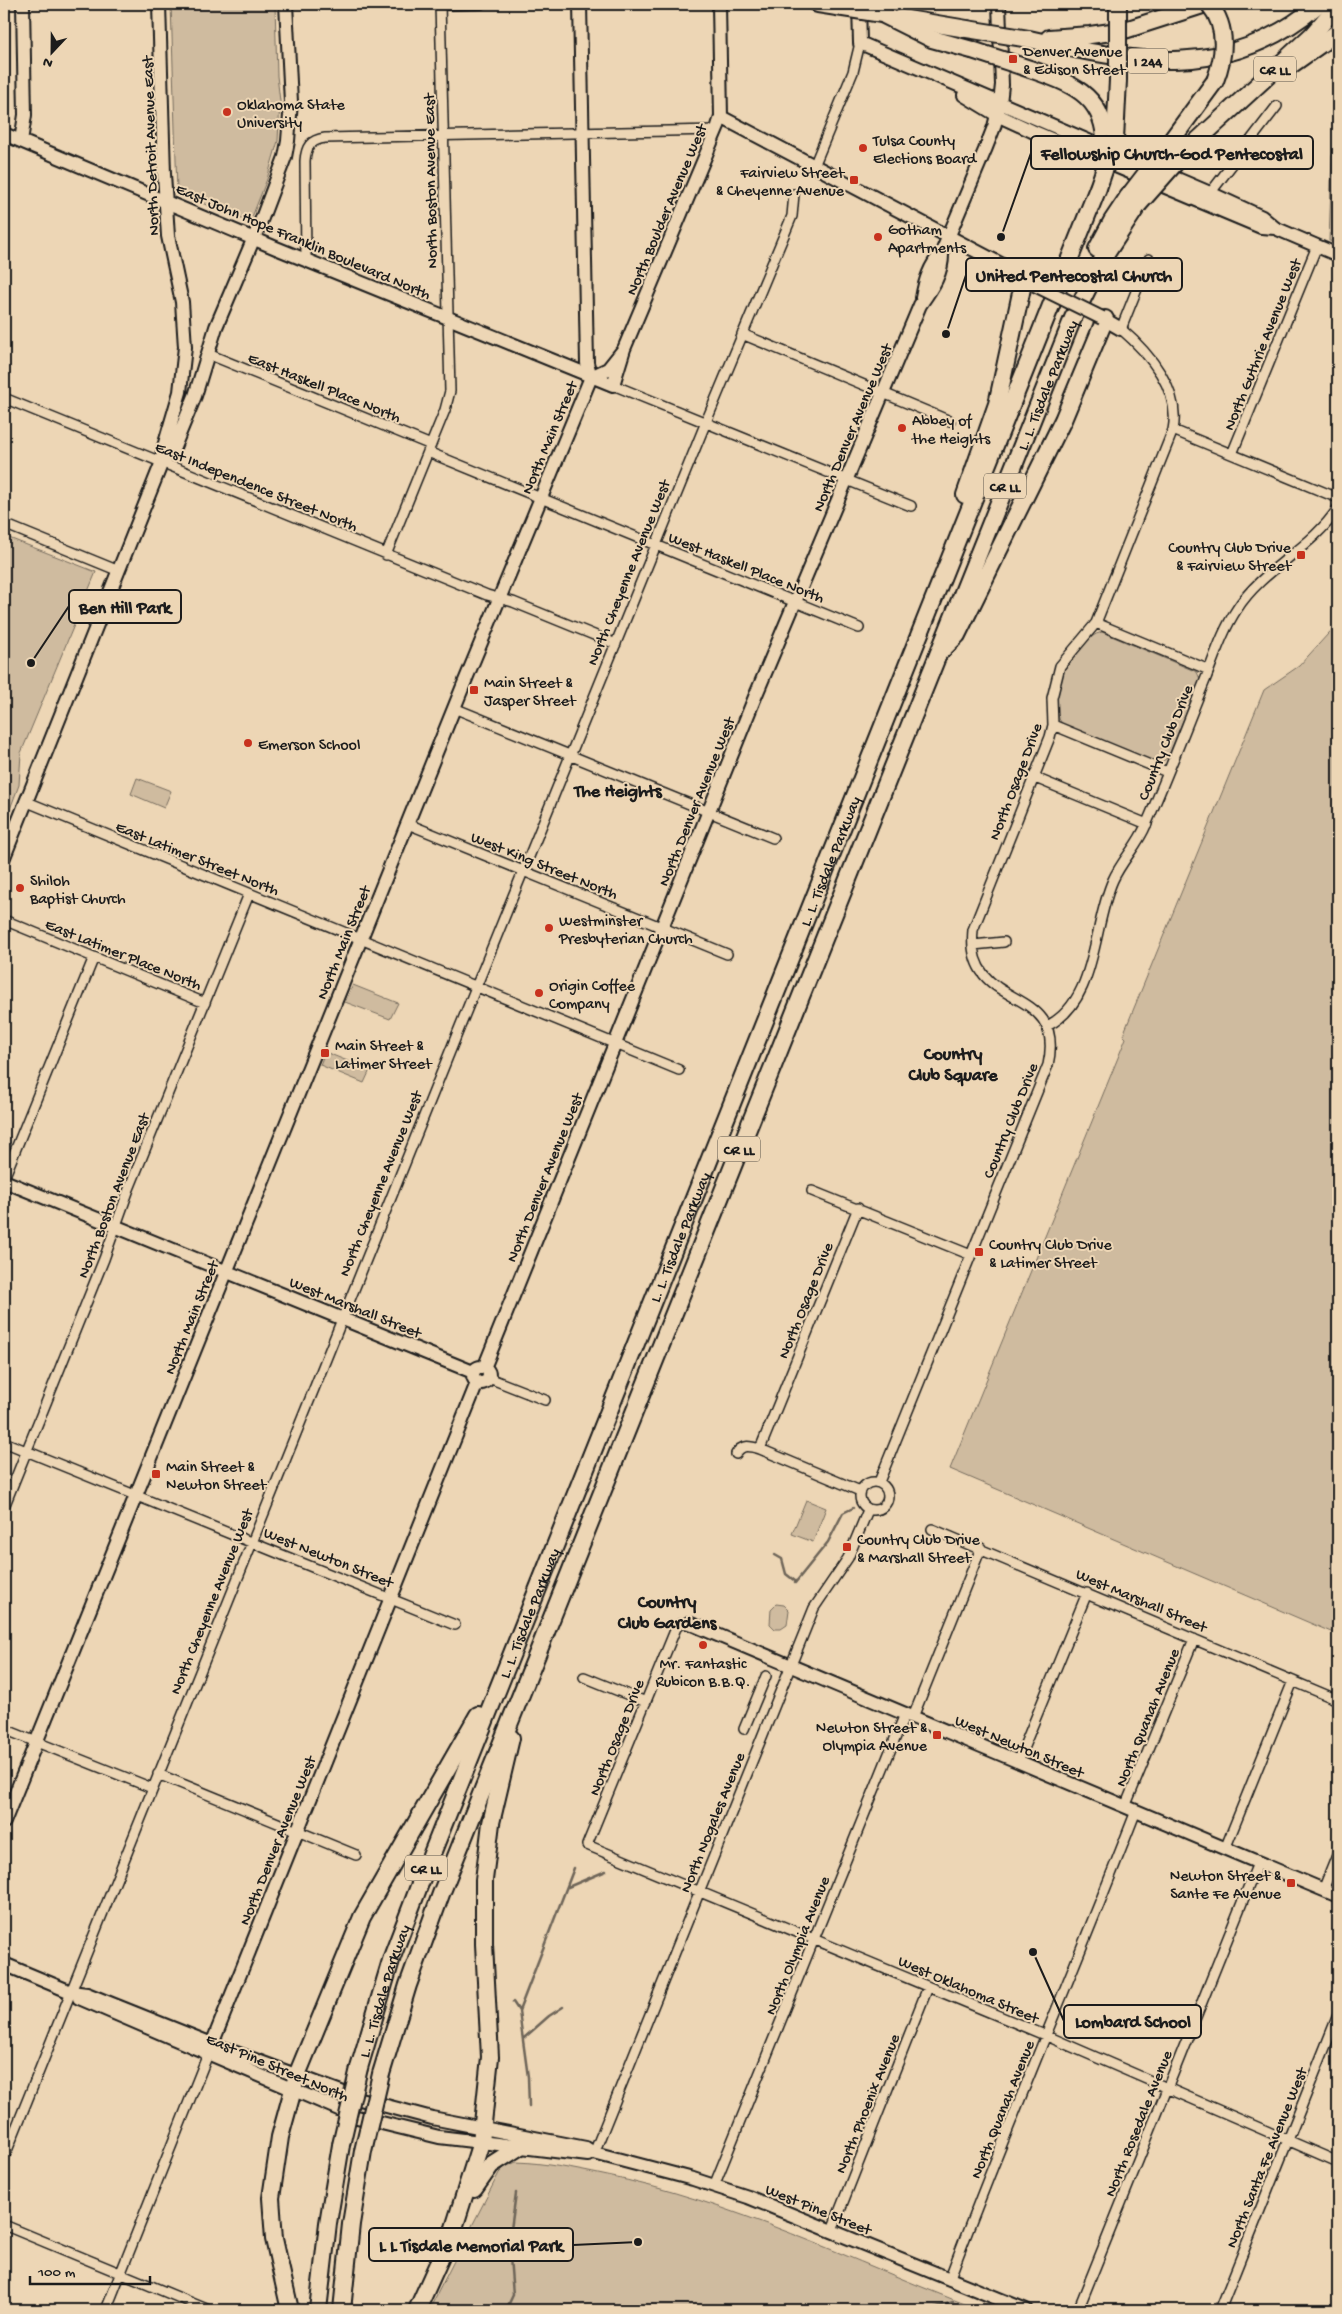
<svg xmlns="http://www.w3.org/2000/svg" width="1342" height="2314" font-family="'Gochi Hand',sans-serif">
	<style>
		.green { fill: #cfbb9f; stroke: #766c5e }
		.lines { fill: none; stroke-linecap: round; stroke-linejoin: round }
		.stream { stroke: #6e6559; stroke-width: 2.5 }
		.street-casing { stroke: #1c1c1c; stroke-width: 12 }
		.secondary-casing { stroke: #1c1c1c; stroke-width: 16 }
		.highway-casing { stroke: #1c1c1c; stroke-width: 20 }
		.street { stroke: #edd6b5; stroke-width: 9 }
		.secondary { stroke: #edd6b5; stroke-width: 12 }
		.highway { stroke: #edd6b5; stroke-width: 16 }
		.secondary-bridge-casing { stroke: #1c1c1c; stroke-width: 16; stroke-linecap: butt }
		.highway-bridge-casing { stroke: #1c1c1c; stroke-width: 20; stroke-linecap: butt }
		.secondary-bridge { stroke: #edd6b5; stroke-width: 12 }
		.highway-bridge { stroke: #edd6b5; stroke-width: 16 }
		.poi-dot { fill: #c8321e; stroke: #edd6b5; stroke-width: 2 }
		.labels { text-anchor: middle; stroke-width: 4; stroke-linejoin: round; paint-order: stroke }
		.shield { fill: #edd6b5; stroke: #5b544a; stroke-width: 1 }
		.shield-label { font-size: 15px; font-weight: bold; fill: #1c1c1c }
		.poi-label { font-size: 16px; fill: #1c1c1c; stroke: #edd6b5; text-anchor: start }
		.street-label { font-size: 16px; fill: #1c1c1c; stroke: #edd6b5 }
		.neighbourhood-label { font-size: 18px; font-weight: bold; fill: #1c1c1c; stroke: #edd6b5 }
		.leader { fill: none; stroke: #1c1c1c; stroke-width: 2 }
		.callout-dot { fill: #1c1c1c; stroke: #edd6b5; stroke-width: 2 }
		.callout { fill: #edd6b5; stroke: #1c1c1c; stroke-width: 2 }
		.callout-label { font-size: 18px; text-anchor: middle; font-weight: bold; fill: #1c1c1c }
	</style>
	<rect width="100%" height="100%" fill="#edd6b5"/>
	<filter id="ink" filterUnits="userSpaceOnUse"><feTurbulence type="fractalNoise" baseFrequency=".02" numOctaves="2"/><feDisplacementMap in="SourceGraphic" scale="10" xChannelSelector="R" yChannelSelector="G"/><feConvolveMatrix kernelMatrix="1 2 1 2 8 2 1 2 1" color-interpolation-filters="sRGB"/></filter>
	<g filter="url(#ink)">
		<path class="green" d="M 171,4 L 275,4 L 277,76 L 280,101 L 278,141 L 267,179 L 252,217 L 247,221 L 179,194 L 177,191 Z
			M 1338,146 L 1338,242 L 1329,241 L 1332,156 Z
			M 4,536 L 96,572 L 21,753 L 19,785 L 4,825 Z
			M 1338,623 L 1338,1635 L 950,1469 L 1126,1038 L 1123,1035 L 1264,690 L 1299,666 Z
			M 1102,632 L 1197,672 L 1200,679 L 1168,757 L 1160,764 L 1062,724 C 1044,698 1073,639 1102,632 Z
			M 137,778 L 171,791 L 164,808 L 131,794 Z
			M 353,985 L 398,1003 L 390,1019 L 345,1002 Z
			M 325,1052 L 370,1070 L 364,1083 L 320,1065 Z
			M 806,1500 L 826,1508 L 813,1542 L 792,1534 Z
			M 776,1604 L 784,1605 L 789,1610 L 787,1625 L 781,1629 L 775,1629 L 770,1624 L 771,1609 Z
			M 516,2162 C 545,2163 575,2169 603,2175 C 733,2201 852,2261 975,2308 L 974,2310 L 429,2310 L 499,2173 L 505,2167 Z"/>
		<g class="lines">
			<path class="stream" d="M 775,1555 L 782,1559 L 786,1574 L 795,1581
				M 795,1583 L 828,1542 L 843,1513 L 853,1508
				M 568,1887 L 606,1871
				M 513,2002 L 519,2011
				M 524,2038 L 549,2016 L 563,2007
				M 529,2106 L 528,2077 L 519,2011 L 574,1868
				M 506,2310 L 513,2295 L 509,2244 L 516,2193
				M 928,2310 L 953,2302"/>
			<g class="street-casing">
				<path id="street" d="M 440,5 L 481,4
					M 814,166 L 853,72 L 860,43
					M 1208,196 L 1277,106
					M 306,260 L 305,161 C 306,147 310,140 325,138 L 716,130
					M 742,334 L 950,421
					M 208,354 L 431,445
					M 613,385 L 911,506
					M 4,398 L 487,595 L 513,602 L 616,644
					M 1173,430 L 1338,498
					M 428,452 L 859,628
					M 1232,454 L 1317,246
					M 4,524 L 119,571
					M 386,555 L 445,410 L 450,391 L 440,4
					M 1096,623 L 1209,670
					M 454,708 L 773,838
					M 1053,725 L 1167,772
					M 1033,777 L 1147,824
					M 25,801 L 679,1070
					M 408,824 L 727,954
					M 4,920 L 205,1003
					M 973,945 L 1004,942
					M 1047,1026 C 1098,1001 1092,926 1113,880 C 1122,860 1138,845 1146,825 C 1167,777 1186,727 1206,678 C 1215,655 1223,630 1237,609 C 1263,568 1312,549 1338,508
					M 4,1178 L 94,957
					M 812,1191 L 971,1255
					M 489,1378 L 545,1400
					M 4,1442 L 455,1625
					M 760,1449 L 858,1208
					M 736,1454 C 741,1444 750,1446 760,1449 L 860,1491
					M860 1496a14 14 0 1 1 28 0a14 14 0 1 1-28 0Z
					M 879,1482 L 1048,1065 C 1067,980 965,1015 973,930 L 1050,737 L 1053,725 L 1052,698 L 1060,666 L 1096,623 L 1173,430 C 1181,390 1149,353 1121,329 L 1149,259
					M 4,1507 L 104,1259 L 129,1189 L 249,894
					M 932,1529 L 1338,1700
					M 689,1623 L 680,1624 L 676,1628 L 587,1845 L 1047,2036 L 1338,2162
					M 584,1677 L 646,1702
					M 913,1717 L 981,1548
					M 4,1729 L 152,1788
					M 744,1729 L 766,1676
					M 1018,1761 L 1087,1593
					M 158,1774 L 356,1855
					M 1125,1807 L 1194,1639
					M 1225,1849 L 1293,1681
					M 1323,1890 L 1338,1853
					M 594,2153 L 814,1608 L 848,1558 L 868,1510
					M 4,2158 L 476,987 L 706,422 L 792,216 L 794,194
					M 714,2186 L 905,1714
					M 4,2225 L 209,2310
					M 832,2230 L 928,1987
					M 949,2280 C 1008,2123 1075,1968 1136,1811
					M 106,2310 L 208,2054
					M 1078,2310 L 1258,1863
					M 1220,2310 L 1338,2015"/>
			</g>
			<g class="secondary-casing">
				<path id="secondary" d="M 159,4 L 164,174 L 168,236 L 182,302 L 185,347 L 180,392 L 163,450 L 162,462
					M 859,4 L 860,43 L 1210,193 L 1262,217 L 1275,228
					M 964,95 L 997,115 L 1032,131 L 1261,227 L 1275,228 L 1338,255
					M 721,117 L 1018,273 L 1024,279 L 1031,283
					M 4,134 L 276,248 L 613,385 L 624,349
					M 21,141 L 25,115 L 23,4
					M 922,298 C 925,280 930,266 942,252 L 985,150 L 994,127 L 1000,103 L 1002,85 L 999,4
					M 1102,318 L 1121,329
					M 591,377 L 608,369 L 624,349 L 718,126 L 721,117 L 719,4
					M 4,857 L 162,462 L 172,452 L 195,396 L 216,327 L 259,226 L 285,157 L 288,141 L 291,102 L 286,4
					M 4,1181 L 473,1372
					M473 1375a8 8 0 1 1 16 0a8 8 0 1 1-16 0Z
					M 484,1368 L 755,697 L 920,305 C 932,288 943,273 942,252
					M 689,1623 L 1338,1896
					M 4,1822 L 463,686 L 591,377 L 587,363 L 580,4
					M 4,1964 L 71,1992 L 87,1994 L 212,2044 L 360,2099 L 432,2118 L 586,2148 L 594,2153 L 693,2179 L 748,2197 L 1026,2310
					M 79,1998 L 357,2117 L 439,2137 L 588,2155
					M 208,2054 L 477,1383"/>
			</g>
			<g class="highway-casing">
				<g id="highway">
					<path d="M 818,4 L 837,7"/>
					<path d="M 882,14 L 932,39 L 972,50"/>
					<path d="M 901,18 L 967,29"/>
					<path d="M 1049,38 L 1090,35 L 1125,30 L 1206,4"/>
					<path d="M 1029,39 C 1135,63 1228,82 1319,4"/>
					<path d="M 1291,65 L 1338,32"/>
					<path d="M 1030,69 C 1067,82 1102,93 1105,138"/>
					<path d="M 1115,139 L 1118,80"/>
					<path d="M 1168,145 L 1215,81"/>
					<path d="M 1184,153 L 1312,35 L 1338,5"/>
					<path d="M 1097,249 L 1112,221 L 1128,197"/>
					<path d="M 965,495 L 997,404 L 1024,279"/>
					<path d="M 941,651 L 957,635 L 1063,420 L 1105,319"/>
					<path id="s1" d="M 359,2068 L 392,1957 L 421,1881 L 1098,188"/>
					<path id="s2" d="M 381,2074 L 408,1985 L 441,1894 L 1073,318 L 1102,260 L 1138,205"/>
					<path d="M 474,2189 L 491,2165 L 519,2147"/>
					<path d="M 290,2310 L 274,2239 L 271,2198 L 280,2137 L 297,2075 L 362,1917 L 478,1715"/>
					<path d="M 318,2310 L 328,2223 L 341,2145"/>
					<path d="M 342,2310 L 351,2224 L 363,2151"/>
					<path d="M 417,2310 L 454,2228 L 481,2142 L 490,2057 L 484,1944 L 484,1880 L 491,1823 L 511,1738"/>
				</g>
			</g>
			<use href="#street" class="street"/>
			<use href="#secondary" class="secondary"/>
			<use href="#highway" class="highway"/>
			<g class="secondary-bridge-casing">
				<path id="secondary-bridge" d="M 1035,285 L 1102,318"/>
			</g>
			<g class="highway-bridge-casing">
				<path id="highway-bridge" d="M 1118,4 L 1118,80
					M 1209,4 C 1228,27 1225,55 1215,81
					M 837,7 L 882,14
					M 967,29 L 1029,39
					M 972,50 L 1030,69
					M 1098,188 L 1115,139
					M 1128,197 L 1168,145
					M 1138,205 L 1184,153
					M 341,2145 L 359,2068
					M 363,2151 L 381,2074"/>
			</g>
			<use href="#secondary-bridge" class="secondary-bridge"/>
			<use href="#highway-bridge" class="highway-bridge"/>
		</g>
	</g>
	<g class="poi-dot">
		<rect x="1008" y="54" width="10" height="10" rx="2.5"/>
		<circle cx="227" cy="112" r="5"/>
		<circle cx="863" cy="148" r="5"/>
		<rect x="849" y="175" width="10" height="10" rx="2.5"/>
		<circle cx="878" cy="237" r="5"/>
		<circle cx="902" cy="428" r="5"/>
		<rect x="1296" y="550" width="10" height="10" rx="2.5"/>
		<rect x="469" y="685" width="10" height="10" rx="2.5"/>
		<circle cx="248" cy="743" r="5"/>
		<circle cx="20" cy="888" r="5"/>
		<circle cx="549" cy="928" r="5"/>
		<circle cx="539" cy="993" r="5"/>
		<rect x="320" y="1048" width="10" height="10" rx="2.5"/>
		<rect x="974" y="1247" width="10" height="10" rx="2.5"/>
		<rect x="151" y="1469" width="10" height="10" rx="2.5"/>
		<rect x="842" y="1542" width="10" height="10" rx="2.5"/>
		<circle cx="703" cy="1645" r="5"/>
		<rect x="932" y="1730" width="10" height="10" rx="2.5"/>
		<rect x="1286" y="1878" width="10" height="10" rx="2.5"/>
	</g>
	<g class="labels">
		<g class="shield">
			<rect x="1128" y="48.5" width="40" height="25" rx="4"/>
			<rect x="1254" y="56.5" width="42" height="25" rx="4"/>
			<rect x="984" y="473.5" width="42" height="25" rx="4"/>
			<rect x="718" y="1136.5" width="42" height="25" rx="4"/>
			<rect x="405" y="1855.5" width="42" height="25" rx="4"/>
		</g>
		<g class="shield-label">
			<text x="1148" y="66">I 244</text>
			<text x="1275" y="74">CR LL</text>
			<text x="1005" y="491">CR LL</text>
			<text x="739" y="1154">CR LL</text>
			<text x="426" y="1873">CR LL</text>
		</g>
		<g class="poi-label">
			<text x="1023" y="56">Denver Avenue<tspan x="1023" dy="18">&amp; Edison Street</tspan></text>
			<text x="237" y="109">Oklahoma State<tspan x="237" dy="18">University</tspan></text>
			<text x="873" y="145">Tulsa County<tspan x="873" dy="18">Elections Board</tspan></text>
			<text x="844" y="177" text-anchor="end">Fairview Street<tspan x="844" dy="18">&amp; Cheyenne Avenue</tspan></text>
			<text x="888" y="234">Gotham<tspan x="888" dy="18">Apartments</tspan></text>
			<text x="912" y="425">Abbey of<tspan x="912" dy="18">the Heights</tspan></text>
			<text x="1291" y="552" text-anchor="end">Country Club Drive<tspan x="1291" dy="18">&amp; Fairview Street</tspan></text>
			<text x="484" y="687">Main Street &amp;<tspan x="484" dy="18">Jasper Street</tspan></text>
			<text x="258" y="749">Emerson School</text>
			<text x="30" y="885">Shiloh<tspan x="30" dy="18">Baptist Church</tspan></text>
			<text x="559" y="925">Westminster<tspan x="559" dy="18">Presbyterian Church</tspan></text>
			<text x="549" y="990">Origin Coffee<tspan x="549" dy="18">Company</tspan></text>
			<text x="335" y="1050">Main Street &amp;<tspan x="335" dy="18">Latimer Street</tspan></text>
			<text x="989" y="1249">Country Club Drive<tspan x="989" dy="18">&amp; Latimer Street</tspan></text>
			<text x="166" y="1471">Main Street &amp;<tspan x="166" dy="18">Newton Street</tspan></text>
			<text x="857" y="1544">Country Club Drive<tspan x="857" dy="18">&amp; Marshall Street</tspan></text>
			<text x="703" y="1668" text-anchor="middle">Mr. Fantastic<tspan x="703" dy="18">Rubicon B.B.Q.</tspan></text>
			<text x="927" y="1732" text-anchor="end">Newton Street &amp;<tspan x="927" dy="18">Olympia Avenue</tspan></text>
			<text x="1281" y="1880" text-anchor="end">Newton Street &amp;<tspan x="1281" dy="18">Sante Fe Avenue</tspan></text>
		</g>
		<g class="street-label">
			<text transform="translate(149 146) rotate(-92)" y="6">North Detroit Avenue East</text>
			<text transform="translate(429 181) rotate(-91)" y="6">North Boston Avenue East</text>
			<text transform="translate(665 209) rotate(-67)" y="6">North Boulder Avenue West</text>
			<text transform="translate(304 240) rotate(23)" y="6">East John Hope Franklin Boulevard North</text>
			<text transform="translate(1261 344) rotate(-68)" y="6">North Guthrie Avenue West</text>
			<text dy="6" stroke="none"><textPath href="#s2" startOffset="1816">L. L. Tisdale Parkway</textPath></text>
			<text transform="translate(325 386) rotate(22)" y="6">East Haskell Place North</text>
			<text transform="translate(851 427) rotate(-67)" y="6">North Denver Avenue West</text>
			<text transform="translate(548 437) rotate(-67)" y="6">North Main Street</text>
			<text transform="translate(257 485) rotate(22)" y="6">East Independence Street North</text>
			<text transform="translate(747 566) rotate(22)" y="6">West Haskell Place North</text>
			<text transform="translate(627 572) rotate(-68)" y="6">North Cheyenne Avenue West</text>
			<text transform="translate(1164 742) rotate(-68)" y="6">Country Club Drive</text>
			<text transform="translate(1014 781) rotate(-69)" y="6">North Osage Drive</text>
			<text transform="translate(695 801) rotate(-68)" y="6">North Denver Avenue West</text>
			<text transform="translate(198 857) rotate(22)" y="6">East Latimer Street North</text>
			<text dy="6" stroke="none"><textPath href="#s1" startOffset="1296">L. L. Tisdale Parkway</textPath></text>
			<text transform="translate(545 864) rotate(22)" y="6">West King Street North</text>
			<text transform="translate(342 942) rotate(-68)" y="6">North Main Street</text>
			<text transform="translate(124 953) rotate(22)" y="6">East Latimer Place North</text>
			<text transform="translate(1009 1120) rotate(-68)" y="6">Country Club Drive</text>
			<text transform="translate(543 1177) rotate(-68)" y="6">North Denver Avenue West</text>
			<text transform="translate(379 1183) rotate(-68)" y="6">North Cheyenne Avenue West</text>
			<text transform="translate(112 1195) rotate(-69)" y="6">North Boston Avenue East</text>
			<text dy="6" stroke="none"><textPath href="#s1" startOffset="891">L. L. Tisdale Parkway</textPath></text>
			<text transform="translate(804 1300) rotate(-68)" y="6">North Osage Drive</text>
			<text transform="translate(356 1306) rotate(22)" y="6">West Marshall Street</text>
			<text transform="translate(190 1317) rotate(-68)" y="6">North Main Street</text>
			<text transform="translate(329 1556) rotate(22)" y="6">West Newton Street</text>
			<text transform="translate(1142 1599) rotate(23)" y="6">West Marshall Street</text>
			<text transform="translate(210 1601) rotate(-68)" y="6">North Cheyenne Avenue West</text>
			<text dy="6" stroke="none"><textPath href="#s1" startOffset="486">L. L. Tisdale Parkway</textPath></text>
			<text transform="translate(1146 1717) rotate(-68)" y="6">North Quanah Avenue</text>
			<text transform="translate(615 1737) rotate(-68)" y="6">North Osage Drive</text>
			<text transform="translate(1020 1745) rotate(23)" y="6">West Newton Street</text>
			<text transform="translate(711 1822) rotate(-68)" y="6">North Nogales Avenue</text>
			<text transform="translate(276 1840) rotate(-68)" y="6">North Denver Avenue West</text>
			<text transform="translate(796 1945) rotate(-68)" y="6">North Olympia Avenue</text>
			<text transform="translate(969 1988) rotate(23)" y="6">West Oklahoma Street</text>
			<text dy="6" stroke="none"><textPath href="#s1" startOffset="81">L. L. Tisdale Parkway</textPath></text>
			<text transform="translate(278 2066) rotate(23)" y="6">East Pine Street North</text>
			<text transform="translate(866 2103) rotate(-68)" y="6">North Phoenix Avenue</text>
			<text transform="translate(1001 2109) rotate(-68)" y="6">North Quanah Avenue</text>
			<text transform="translate(1137 2123) rotate(-68)" y="6">North Rosedale Avenue</text>
			<text transform="translate(1265 2157) rotate(-68)" y="6">North Santa Fe Avenue West</text>
			<text transform="translate(819 2208) rotate(22)" y="6">West Pine Street</text>
		</g>
		<g class="neighbourhood-label">
			<text x="618" y="796">The Heights</text>
			<text x="953" y="1059">Country<tspan x="953" dy="21">Club Square</tspan></text>
			<text x="667" y="1607">Country<tspan x="667" dy="21">Club Gardens</tspan></text>
		</g>
	</g>
	<path class="leader" d="M1001 237L1031 153M946 334L966 275M31 663L69 606M1033 1952L1064 2021M638 2242L573 2245"/>
	<g class="callout-dot">
		<circle cx="1001" cy="237" r="5"/>
		<circle cx="946" cy="334" r="5"/>
		<circle cx="31" cy="663" r="5"/>
		<circle cx="1033" cy="1952" r="5"/>
		<circle cx="638" cy="2242" r="5"/>
	</g>
	<g class="callout">
		<rect x="1031" y="136" width="282" height="33" rx="5"/>
		<rect x="966" y="258" width="216" height="33" rx="5"/>
		<rect x="69" y="590" width="112" height="33" rx="5"/>
		<rect x="1064" y="2005" width="137" height="33" rx="5"/>
		<rect x="369" y="2228" width="204" height="33" rx="5"/>
	</g>
	<g class="callout-label">
		<text x="1172" y="159">Fellowship Church-God Pentecostal</text>
		<text x="1074" y="281">United Pentecostal Church</text>
		<text x="125" y="613">Ben Hill Park</text>
		<text x="1133" y="2027">Lombard School</text>
		<text x="471" y="2251">L L Tisdale Memorial Park</text>
	</g>
	<rect width="1342" height="2314" fill="none" stroke="#edd6b5" stroke-width="20"/>
	<rect x="10" y="10" width="1322" height="2294" fill="none" stroke="#1c1c1c" stroke-width="2" filter="url(#ink)"/>
	<g transform="translate(52 52) rotate(202)" stroke="#edd6b5" stroke-width="4" paint-order="stroke">
	<path d="M0-4L9 19L0 12L-9 19Z" fill="#1c1c1c"/>
	<text y="-8" font-size="14" font-weight="bold" text-anchor="middle" fill="#1c1c1c">N</text>
	</g>
	<path d="M30 2276v8h120v-8" fill="none" stroke="#1c1c1c" stroke-width="2.5"/>
	<text x="38" y="2276" font-size="15" fill="#1c1c1c" stroke="#edd6b5" stroke-width="4" paint-order="stroke">100 m</text>
</svg>
